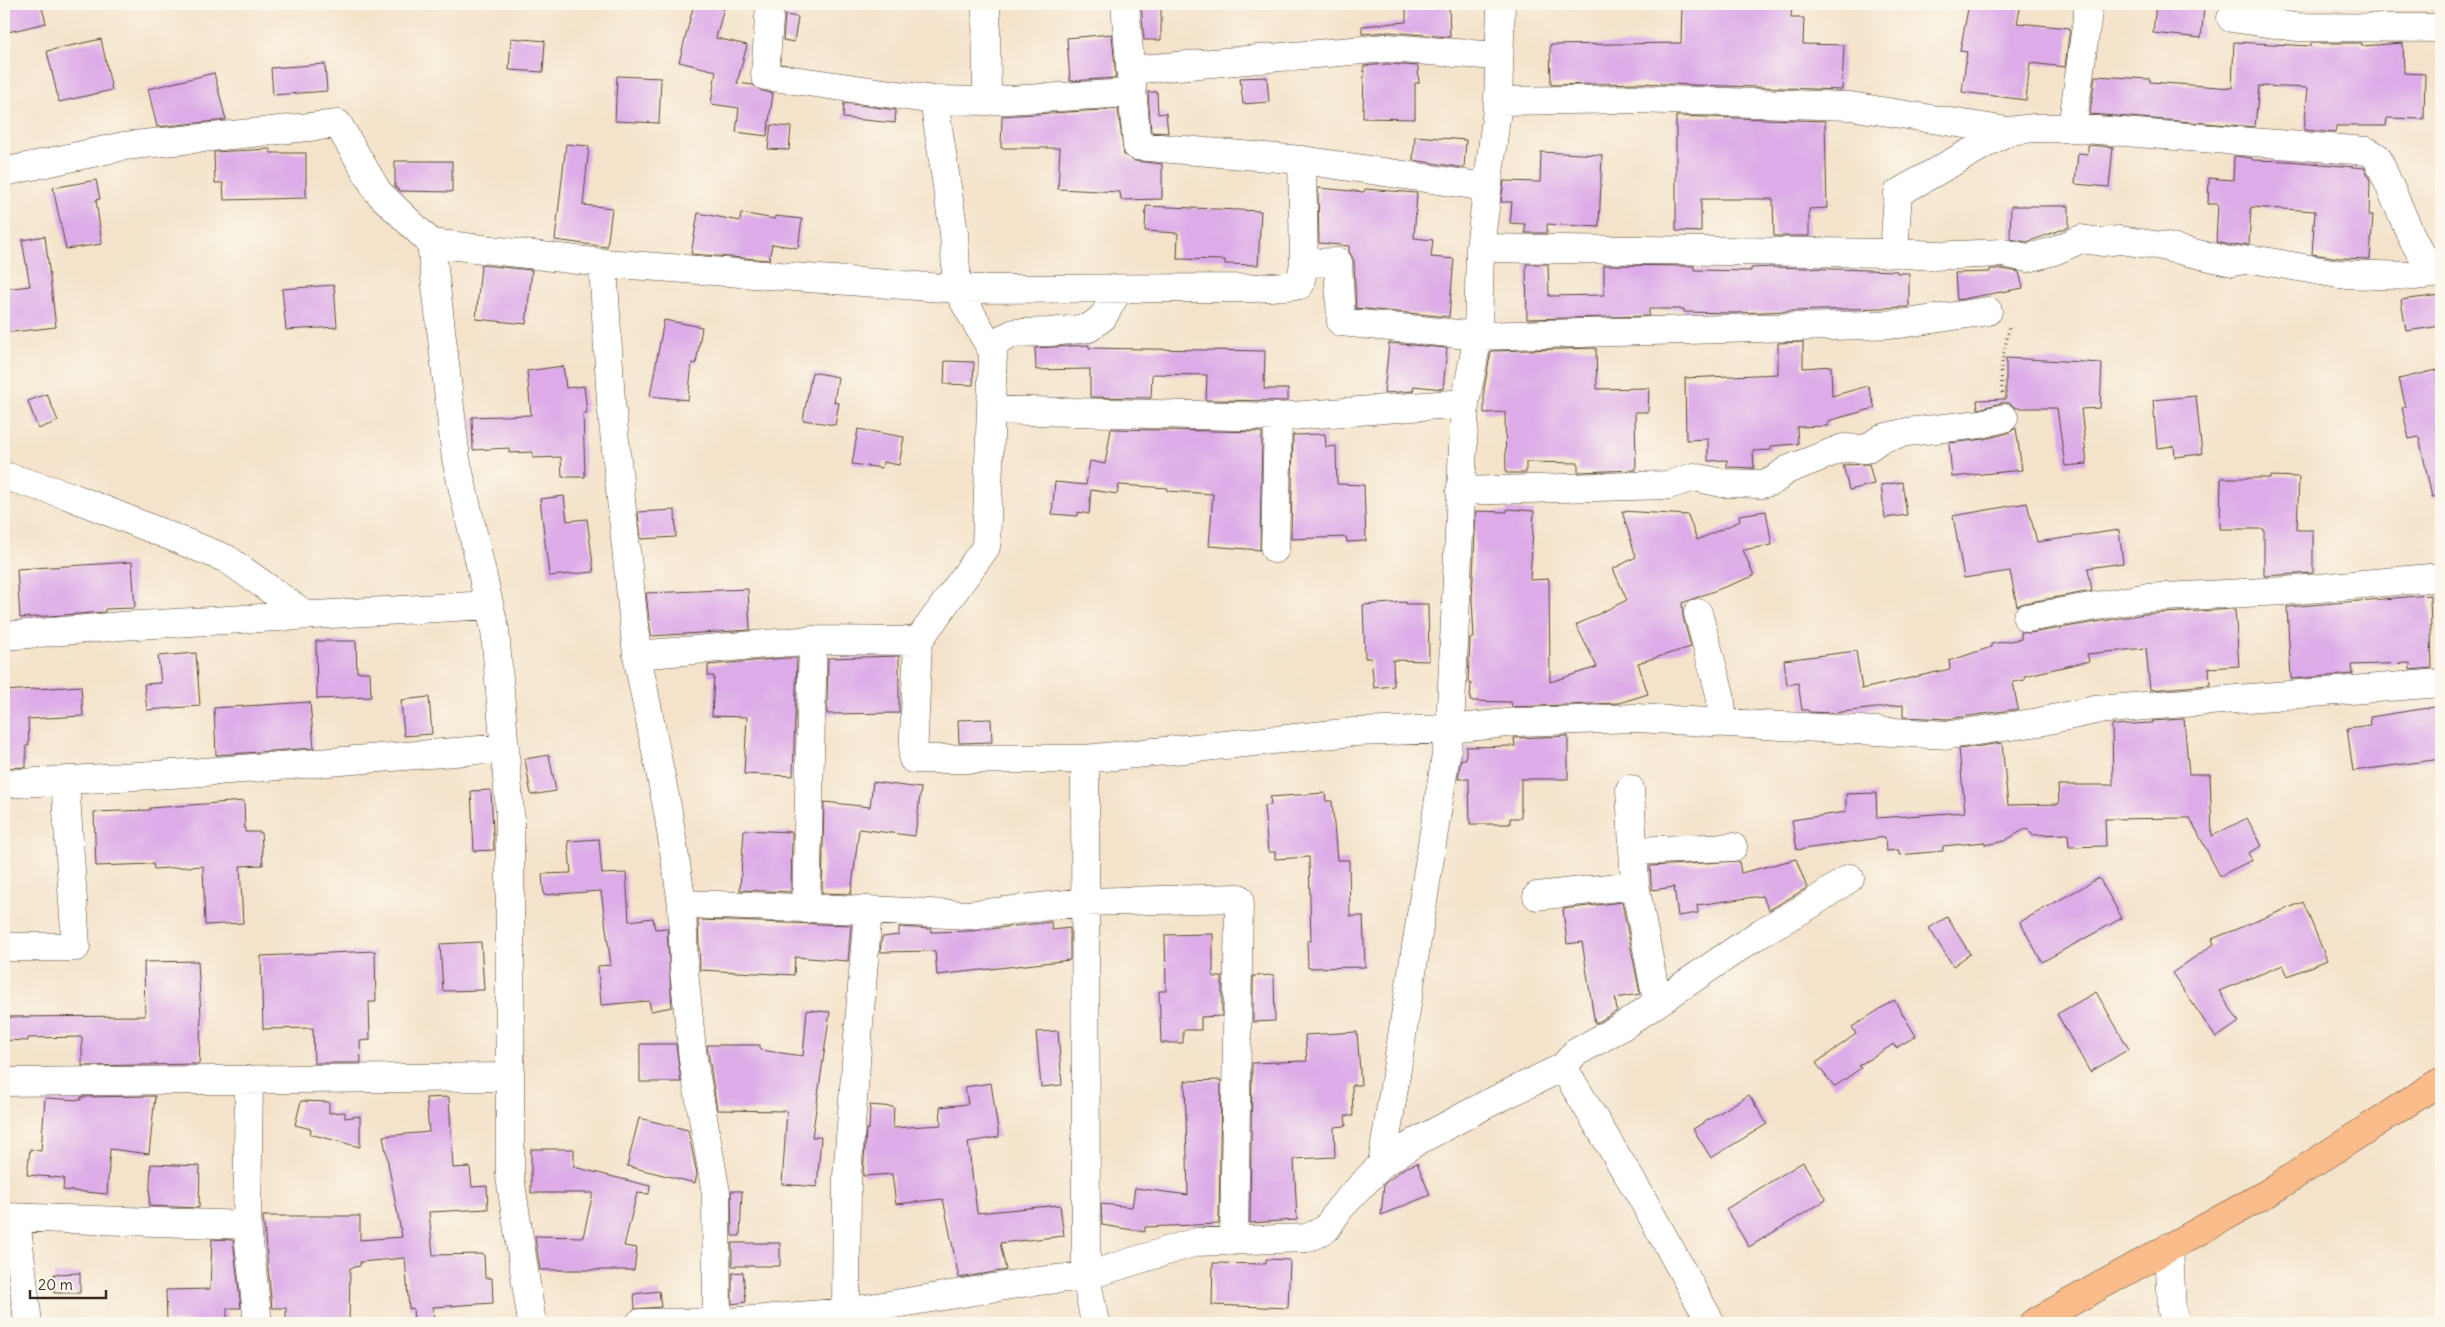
<svg xmlns="http://www.w3.org/2000/svg" width="2445" height="1327" font-family="Delius,sans-serif">
	<style>
		.building { fill: #ddabe8 }
		.lines { fill: none; stroke-linecap: round; stroke-linejoin: round }
		.minor-casing { stroke: #574638; stroke-width: 29 }
		.highway-casing { stroke: #574638; stroke-width: 29 }
		.path { stroke: #574638; stroke-width: 3; stroke-dasharray: 1 4; stroke-linecap: butt }
		.minor { stroke: #fff; stroke-width: 28 }
		.highway { stroke: #f9bc8a; stroke-width: 28 }
	</style>
	<rect width="100%" height="100%" fill="#fbf7ec"/>
	<filter id="ink" filterUnits="userSpaceOnUse"><feTurbulence type="fractalNoise" baseFrequency=".02" numOctaves="2"/><feDisplacementMap in="SourceGraphic" scale="10" xChannelSelector="R" yChannelSelector="G"/><feConvolveMatrix kernelMatrix="1 2 1 2 8 2 1 2 1" color-interpolation-filters="sRGB"/></filter>
	<filter id="wash" filterUnits="userSpaceOnUse"><feTurbulence type="fractalNoise" baseFrequency=".0096" numOctaves="4" result="noise"/><feDisplacementMap in="SourceGraphic" scale="20" xChannelSelector="R" yChannelSelector="G"/><feGaussianBlur stdDeviation="1.12" result="paint"/><feColorMatrix in="noise" values="0 0 0 0 0 0 0 0 0 0 0 0 0 0 0 0 0 1.4 0 .05"/><feComposite in="paint" operator="in"/></filter>
	<g filter="url(#wash)">
		<rect width="100%" height="100%" fill="#f4e3ca"/>
		<g id="blocks">
			<path class="building" d="M 4,4 L 41,4 L 46,23 L 4,33 Z
				M 694,4 L 725,4 L 716,38 L 747,45 L 737,83 L 753,85 L 762,91 L 773,93 L 767,136 L 736,132 L 739,108 L 711,104 L 716,71 L 679,62 Z
				M 1141,4 L 1161,4 L 1161,40 L 1144,40 Z
				M 1682,4 L 1792,4 L 1791,18 L 1804,18 L 1803,44 L 1844,45 L 1842,90 L 1637,83 L 1551,85 L 1550,45 L 1681,43 Z
				M 1969,4 L 2021,4 L 2017,23 L 2070,28 L 2065,67 L 2030,63 L 2026,100 L 1962,92 L 1967,52 L 1960,51 Z
				M 2156,4 L 2191,4 L 2191,7 L 2204,8 L 2201,38 L 2153,33 Z
				M 1449,5 L 1450,37 L 1388,32 L 1362,34 L 1362,26 L 1406,22 L 1406,6 Z
				M 785,15 L 798,17 L 794,42 L 783,40 Z
				M 1112,34 L 1116,78 L 1070,81 L 1067,38 Z
				M 511,38 L 545,41 L 543,72 L 509,70 Z
				M 101,39 L 112,90 L 59,102 L 47,51 Z
				M 2234,42 L 2311,46 L 2311,43 L 2362,43 L 2362,46 L 2403,43 L 2404,73 L 2425,74 L 2424,119 L 2387,118 L 2386,126 L 2336,126 L 2335,133 L 2304,130 L 2308,88 L 2259,86 L 2255,127 L 2090,114 L 2095,76 L 2150,79 L 2150,82 L 2232,88 Z
				M 325,64 L 327,91 L 273,95 L 271,68 Z
				M 1387,64 L 1418,66 L 1419,83 L 1415,83 L 1415,119 L 1363,118 L 1364,66 Z
				M 214,73 L 226,120 L 157,127 L 148,89 Z
				M 617,76 L 661,78 L 659,123 L 615,121 Z
				M 1267,77 L 1269,102 L 1243,104 L 1240,78 Z
				M 1148,92 L 1157,92 L 1158,114 L 1166,113 L 1168,133 L 1151,132 Z
				M 844,103 L 896,110 L 895,123 L 843,118 Z
				M 1118,109 L 1124,155 L 1135,161 L 1162,164 L 1162,199 L 1121,200 L 1120,192 L 1058,189 L 1060,148 L 1001,148 L 1002,116 Z
				M 1676,116 L 1825,121 L 1827,208 L 1809,209 L 1809,236 L 1774,236 L 1773,199 L 1701,199 L 1701,232 L 1676,231 Z
				M 771,125 L 791,127 L 789,150 L 768,149 Z
				M 1415,136 L 1466,140 L 1464,168 L 1413,160 Z
				M 566,144 L 589,146 L 583,205 L 612,208 L 607,247 L 555,240 Z
				M 2088,145 L 2113,147 L 2109,187 L 2075,184 L 2078,153 L 2088,154 Z
				M 270,149 L 271,153 L 306,153 L 306,198 L 224,200 L 223,183 L 215,183 L 214,152 Z
				M 1541,152 L 1602,155 L 1599,227 L 1547,224 L 1547,233 L 1525,233 L 1525,224 L 1510,223 L 1512,202 L 1501,202 L 1504,181 L 1540,182 Z
				M 2234,156 L 2252,158 L 2252,160 L 2288,161 L 2365,168 L 2370,181 L 2369,215 L 2373,215 L 2370,259 L 2340,258 L 2312,254 L 2315,211 L 2251,207 L 2249,244 L 2234,246 L 2216,242 L 2218,204 L 2208,204 L 2209,178 L 2233,180 Z
				M 395,161 L 452,161 L 452,192 L 400,191 L 395,187 Z
				M 96,180 L 100,199 L 96,200 L 102,244 L 66,249 L 53,188 Z
				M 1318,188 L 1364,192 L 1365,189 L 1417,193 L 1414,238 L 1433,240 L 1431,257 L 1454,259 L 1449,317 L 1356,308 L 1354,261 L 1349,251 L 1349,246 L 1319,243 Z
				M 1146,206 L 1261,211 L 1258,265 L 1225,264 L 1225,260 L 1177,259 L 1178,233 L 1145,231 Z
				M 2011,206 L 2069,206 L 2069,227 L 2027,242 L 2010,239 Z
				M 698,213 L 740,221 L 741,213 L 775,219 L 775,216 L 802,219 L 798,248 L 772,244 L 769,260 L 691,254 Z
				M 45,236 L 56,327 L 4,333 L 4,289 L 30,286 L 22,240 Z
				M 1526,264 L 1548,264 L 1549,296 L 1604,295 L 1604,265 L 1694,266 L 1694,270 L 1751,271 L 1751,268 L 1774,267 L 1897,271 L 1897,273 L 1909,273 L 1909,307 L 1734,313 L 1684,312 L 1684,309 L 1649,309 L 1649,316 L 1527,319 Z
				M 481,265 L 532,270 L 526,324 L 476,319 Z
				M 1990,269 L 2002,269 L 2019,272 L 2023,288 L 1957,300 L 1955,273 L 1990,272 Z
				M 334,285 L 337,327 L 286,330 L 282,289 Z
				M 2441,295 L 2441,326 L 2406,331 L 2401,300 Z
				M 664,320 L 702,327 L 696,364 L 692,363 L 688,400 L 650,396 Z
				M 1803,342 L 1803,368 L 1831,366 L 1832,396 L 1868,386 L 1875,408 L 1828,421 L 1828,426 L 1797,427 L 1798,444 L 1771,446 L 1771,450 L 1753,451 L 1754,468 L 1727,467 L 1727,460 L 1708,461 L 1708,439 L 1686,440 L 1685,378 L 1778,374 L 1778,343 Z
				M 1389,343 L 1447,348 L 1443,389 L 1414,386 L 1413,391 L 1384,393 Z
				M 1089,345 L 1089,348 L 1265,351 L 1264,389 L 1288,389 L 1288,401 L 1206,400 L 1207,375 L 1152,374 L 1151,398 L 1090,397 L 1090,369 L 1036,370 L 1035,348 Z
				M 1596,348 L 1597,389 L 1649,388 L 1648,412 L 1635,412 L 1636,470 L 1578,472 L 1578,463 L 1526,462 L 1526,473 L 1506,473 L 1505,412 L 1484,413 L 1484,389 L 1491,351 Z
				M 2006,358 L 2102,363 L 2100,408 L 2081,409 L 2087,464 L 2065,466 L 2057,408 L 2016,408 L 2009,403 L 2001,403 L 1978,409 L 1977,400 L 2006,399 Z
				M 945,361 L 974,362 L 973,385 L 944,384 Z
				M 563,366 L 566,388 L 584,386 L 587,413 L 583,413 L 585,477 L 562,477 L 561,457 L 533,458 L 533,452 L 509,453 L 509,448 L 473,450 L 472,417 L 531,415 L 527,371 Z
				M 2441,369 L 2441,496 L 2432,497 L 2419,437 L 2409,439 L 2402,408 L 2406,407 L 2399,379 Z
				M 812,372 L 838,377 L 834,402 L 839,403 L 835,425 L 803,420 Z
				M 47,394 L 58,421 L 38,429 L 28,401 Z
				M 2196,396 L 2202,454 L 2175,457 L 2174,446 L 2157,448 L 2153,400 Z
				M 2016,428 L 2022,470 L 1952,477 L 1949,443 L 1985,439 L 2008,433 Z
				M 858,429 L 904,437 L 899,465 L 883,462 L 882,468 L 852,464 Z
				M 1111,429 L 1262,432 L 1260,550 L 1209,546 L 1213,494 L 1167,491 L 1168,488 L 1119,485 L 1117,494 L 1091,490 L 1089,514 L 1078,512 L 1078,516 L 1052,514 L 1055,482 L 1086,485 L 1090,461 L 1105,464 Z
				M 1325,434 L 1326,447 L 1336,446 L 1337,484 L 1364,485 L 1366,541 L 1347,542 L 1346,537 L 1291,539 L 1293,435 Z
				M 1869,464 L 1874,484 L 1849,490 L 1843,465 Z
				M 2270,476 L 2299,477 L 2297,530 L 2313,530 L 2313,573 L 2264,576 L 2264,529 L 2220,529 L 2221,478 L 2270,478 Z
				M 1902,482 L 1907,515 L 1885,518 L 1881,485 Z
				M 564,496 L 567,521 L 587,519 L 594,572 L 549,576 L 540,499 Z
				M 2027,503 L 2037,542 L 2119,530 L 2123,563 L 2088,568 L 2092,591 L 2024,603 L 2017,606 L 2010,571 L 1964,578 L 1953,516 Z
				M 1507,509 L 1534,511 L 1530,580 L 1549,579 L 1550,682 L 1597,667 L 1576,625 L 1627,600 L 1613,569 L 1636,557 L 1622,511 L 1688,515 L 1697,540 L 1740,521 L 1739,515 L 1766,511 L 1772,545 L 1743,550 L 1754,576 L 1682,603 L 1683,617 L 1691,647 L 1638,663 L 1648,694 L 1619,703 L 1512,707 L 1511,702 L 1470,701 L 1471,683 L 1468,683 L 1470,638 L 1474,638 L 1472,599 L 1476,511 L 1507,512 Z
				M 675,510 L 676,537 L 641,539 L 638,512 Z
				M 132,562 L 135,608 L 105,609 L 105,612 L 20,618 L 17,569 Z
				M 748,589 L 750,630 L 651,636 L 646,593 Z
				M 2430,595 L 2432,668 L 2410,670 L 2410,663 L 2352,665 L 2353,674 L 2291,679 L 2287,607 Z
				M 1406,602 L 1406,604 L 1428,604 L 1429,661 L 1393,660 L 1394,686 L 1374,688 L 1371,658 L 1365,658 L 1363,605 Z
				M 2235,609 L 2239,666 L 2209,668 L 2210,685 L 2150,690 L 2146,648 L 2087,654 L 2089,661 L 2024,676 L 2025,680 L 2013,682 L 2018,709 L 1948,719 L 1903,717 L 1903,705 L 1833,713 L 1809,712 L 1808,710 L 1802,710 L 1798,683 L 1787,685 L 1784,660 L 1856,651 L 1862,689 L 1950,669 L 1949,661 L 1991,647 L 1991,644 L 2021,639 L 2021,632 L 2030,633 L 2145,614 Z
				M 316,641 L 356,641 L 357,672 L 370,672 L 371,697 L 317,699 Z
				M 196,653 L 200,706 L 147,710 L 144,684 L 161,683 L 158,656 Z
				M 899,656 L 899,713 L 827,714 L 828,658 Z
				M 786,658 L 797,658 L 793,776 L 744,774 L 747,717 L 712,716 L 714,676 L 708,676 L 708,665 Z
				M 81,686 L 83,716 L 28,719 L 29,745 L 26,746 L 26,767 L 4,768 L 4,691 Z
				M 429,697 L 432,734 L 404,736 L 401,700 Z
				M 310,702 L 314,748 L 216,755 L 214,708 Z
				M 2441,706 L 2441,759 L 2353,771 L 2347,728 L 2371,725 L 2370,717 Z
				M 991,719 L 992,742 L 959,743 L 958,720 Z
				M 2184,719 L 2189,774 L 2210,774 L 2212,836 L 2247,818 L 2262,846 L 2248,853 L 2252,860 L 2220,876 L 2190,818 L 2105,819 L 2106,846 L 2069,847 L 2068,834 L 2032,835 L 2027,828 L 2004,841 L 1985,845 L 1985,842 L 1943,846 L 1943,851 L 1899,855 L 1899,850 L 1886,851 L 1885,837 L 1797,850 L 1792,820 L 1846,812 L 1846,794 L 1876,793 L 1877,818 L 1965,812 L 1959,749 L 2002,743 L 2008,805 L 2059,804 L 2058,785 L 2113,785 L 2112,725 L 2153,723 L 2152,721 Z
				M 1568,736 L 1568,779 L 1521,779 L 1521,818 L 1510,818 L 1510,824 L 1470,824 L 1469,779 L 1458,779 L 1461,759 L 1466,759 L 1466,747 L 1515,746 L 1514,738 Z
				M 549,755 L 556,791 L 531,795 L 525,759 Z
				M 873,782 L 921,788 L 915,836 L 859,829 L 851,894 L 822,893 L 824,802 L 870,807 Z
				M 491,790 L 494,850 L 474,851 L 471,791 Z
				M 1325,793 L 1326,801 L 1332,801 L 1337,860 L 1349,860 L 1350,916 L 1363,916 L 1365,967 L 1308,968 L 1307,941 L 1311,941 L 1309,857 L 1275,859 L 1275,852 L 1268,852 L 1264,806 L 1271,805 L 1270,797 Z
				M 244,801 L 245,832 L 261,832 L 263,865 L 240,866 L 243,923 L 205,925 L 203,866 L 154,869 L 153,864 L 96,866 L 94,812 L 150,810 L 150,808 Z
				M 744,830 L 792,832 L 791,892 L 740,890 Z
				M 599,839 L 602,874 L 626,873 L 629,921 L 653,918 L 655,929 L 667,928 L 672,1007 L 651,1011 L 649,1001 L 601,1005 L 598,966 L 611,965 L 601,891 L 544,895 L 542,874 L 571,873 L 568,841 Z
				M 1796,859 L 1807,888 L 1769,910 L 1762,896 L 1697,905 L 1698,913 L 1678,916 L 1674,887 L 1652,890 L 1651,883 L 1650,866 L 1739,861 L 1741,873 Z
				M 2099,878 L 2122,918 L 2042,962 L 2020,922 Z
				M 1622,902 L 1640,994 L 1615,998 L 1617,1011 L 1595,1024 L 1582,942 L 1567,944 L 1563,909 Z
				M 2303,902 L 2327,960 L 2288,976 L 2283,965 L 2219,991 L 2239,1022 L 2216,1038 L 2172,973 L 2214,944 L 2212,939 Z
				M 1947,917 L 1970,954 L 1953,966 L 1929,928 Z
				M 698,920 L 851,925 L 848,961 L 795,957 L 794,975 L 700,970 Z
				M 1051,922 L 1052,930 L 1070,928 L 1070,960 L 937,975 L 935,951 L 880,952 L 882,937 L 899,935 L 899,927 L 931,929 L 931,932 L 971,931 Z
				M 1213,934 L 1213,977 L 1222,977 L 1222,1016 L 1201,1017 L 1201,1030 L 1183,1030 L 1183,1043 L 1161,1043 L 1159,991 L 1166,991 L 1165,935 Z
				M 481,942 L 484,990 L 443,991 L 440,944 Z
				M 375,951 L 376,1002 L 369,1002 L 370,1040 L 360,1041 L 361,1063 L 314,1063 L 313,1028 L 263,1029 L 261,956 Z
				M 198,961 L 201,1017 L 199,1064 L 82,1066 L 82,1037 L 28,1038 L 28,1041 L 4,1040 L 4,1017 L 145,1016 L 144,962 Z
				M 1274,975 L 1275,1021 L 1253,1022 L 1253,976 Z
				M 2096,992 L 2129,1049 L 2090,1072 L 2057,1014 Z
				M 1894,1000 L 1916,1036 L 1896,1048 L 1894,1044 L 1858,1066 L 1861,1068 L 1834,1087 L 1816,1063 L 1856,1034 L 1852,1027 Z
				M 807,1010 L 830,1012 L 812,1137 L 821,1137 L 817,1187 L 782,1184 L 787,1111 L 717,1110 L 707,1045 L 760,1045 L 760,1050 L 803,1056 Z
				M 1058,1031 L 1062,1085 L 1041,1087 L 1036,1032 Z
				M 1357,1032 L 1361,1085 L 1352,1085 L 1353,1116 L 1345,1116 L 1346,1126 L 1334,1127 L 1335,1157 L 1294,1159 L 1297,1220 L 1250,1223 L 1252,1063 L 1307,1061 L 1305,1035 Z
				M 640,1044 L 676,1044 L 681,1082 L 640,1082 Z
				M 1221,1080 L 1219,1224 L 1145,1227 L 1145,1232 L 1102,1225 L 1101,1204 L 1132,1207 L 1135,1188 L 1188,1195 L 1185,1081 Z
				M 991,1083 L 999,1137 L 968,1142 L 977,1213 L 1060,1205 L 1064,1236 L 1000,1243 L 1006,1270 L 959,1278 L 943,1199 L 896,1204 L 892,1174 L 863,1176 L 866,1129 L 869,1129 L 870,1105 L 894,1107 L 893,1128 L 941,1125 L 940,1107 L 968,1104 L 965,1087 Z
				M 1749,1095 L 1767,1124 L 1711,1158 L 1693,1129 Z
				M 155,1096 L 149,1154 L 110,1149 L 107,1194 L 63,1190 L 64,1178 L 27,1175 L 30,1149 L 41,1151 L 45,1098 L 81,1100 L 81,1097 Z
				M 449,1097 L 453,1168 L 470,1167 L 472,1187 L 487,1186 L 488,1209 L 429,1212 L 433,1255 L 484,1254 L 485,1278 L 492,1278 L 493,1303 L 433,1307 L 434,1323 L 414,1323 L 413,1308 L 409,1309 L 405,1258 L 360,1262 L 360,1266 L 350,1268 L 349,1323 L 286,1323 L 286,1308 L 272,1308 L 263,1216 L 360,1216 L 360,1240 L 402,1237 L 383,1136 L 429,1132 L 426,1098 Z
				M 301,1101 L 329,1102 L 329,1113 L 345,1112 L 345,1118 L 360,1116 L 360,1147 L 310,1134 L 311,1129 L 295,1125 Z
				M 639,1118 L 688,1130 L 697,1174 L 695,1183 L 627,1166 Z
				M 531,1149 L 574,1149 L 574,1167 L 650,1186 L 649,1194 L 637,1193 L 624,1246 L 637,1248 L 634,1270 L 540,1270 L 535,1236 L 583,1237 L 593,1193 L 531,1193 Z
				M 1803,1162 L 1826,1200 L 1749,1247 L 1726,1209 Z
				M 1417,1163 L 1430,1195 L 1381,1215 L 1384,1184 L 1403,1169 Z
				M 151,1164 L 200,1166 L 199,1208 L 149,1206 Z
				M 731,1191 L 742,1191 L 740,1236 L 732,1236 Z
				M 212,1239 L 233,1240 L 241,1308 L 227,1308 L 227,1320 L 167,1322 L 166,1290 L 210,1289 Z
				M 732,1243 L 780,1243 L 780,1266 L 732,1266 Z
				M 1266,1259 L 1290,1260 L 1288,1308 L 1212,1305 L 1213,1263 L 1266,1264 Z
				M 743,1272 L 746,1302 L 732,1304 L 732,1273 Z
				M 80,1273 L 80,1293 L 54,1293 L 54,1274 Z
				M 659,1291 L 661,1307 L 635,1309 L 634,1294 Z"/>
		</g>
	</g>
	<g filter="url(#ink)">
		<use href="#blocks" fill-opacity="0" stroke="#574638" stroke-width="1"/>
		<g class="lines">
			<g class="minor-casing">
				<path id="minor" d="M 770,4 L 765,76 L 934,100 L 954,233 L 957,289 L 993,352 L 986,547 L 918,641 L 913,759 L 1085,759 L 1354,732 L 1450,729 L 1516,722 L 1636,718 L 1949,735 L 2039,722 L 2095,710 L 2441,683
					M 986,4 L 987,101
					M 1125,4 L 1137,146 L 1302,160 L 1486,187
					M 2231,18 L 2296,27 L 2441,28
					M 1130,70 L 1387,48 L 1498,56
					M 934,100 L 987,101 L 1132,93
					M 1498,101 L 1636,99 L 1850,106 L 2008,131 L 2034,128 L 2072,128 L 2367,151 L 2377,157 L 2413,240 L 2424,258 L 2441,268
					M 2072,128 L 2089,4
					M 1302,160 L 1304,263
					M 4,172 L 124,146 L 338,124 L 378,192 L 431,243 L 456,459 L 495,630 L 510,814 L 510,1177 L 532,1323
					M 431,243 L 603,263 L 957,289 L 1254,288 L 1300,285 L 1304,263 L 1338,262 L 1341,322 L 1478,336 L 1900,324 L 1988,311
					M 1480,248 L 1894,253 L 1898,193 L 2008,131
					M 1940,255 L 1894,253 L 1932,256 L 2003,253 L 2028,258 L 2054,251 L 2081,239 L 2102,242 L 2120,240 L 2162,246 L 2233,262 L 2252,259 L 2338,274 L 2414,276 L 2441,273
					M 603,263 L 611,402 L 637,655 L 668,812 L 682,904 L 684,970 L 693,1060 L 716,1193 L 717,1323
					M 989,345 L 1014,333 L 1050,332 L 1089,328 L 1103,317 L 1119,289
					M 991,410 L 1278,417 L 1465,403
					M 8,477 L 67,495 L 227,559 L 306,615
					M 1460,491 L 1668,485 L 1694,477 L 1722,483 L 1762,484 L 1773,481 L 1787,470 L 1843,448 L 1866,449 L 1882,438 L 1907,432 L 1981,424 L 2004,418
					M 1275,549 L 1278,417
					M 1698,613 L 1720,694 L 1723,721
					M 2027,618 L 2143,598 L 2285,591 L 2441,577
					M 4,636 L 121,626 L 489,605
					M 813,640 L 918,641
					M 637,655 L 813,640 L 806,909
					M 1085,759 L 1086,1276 L 1095,1323
					M 4,784 L 204,772 L 505,748
					M 1630,789 L 1635,885 L 1657,1001
					M 1633,851 L 1733,847
					M 1537,896 L 1635,885
					M 682,904 L 868,910 L 847,1176 L 846,1312
					M 868,910 L 969,915 L 1085,902 L 1239,898 L 1234,1241
					M 4,947 L 76,947 L 65,780
					M 1563,1067 L 1643,1200 L 1711,1323
					M 249,1080 L 247,1225 L 258,1323
					M 4,1082 L 510,1077
					M 1382,1164 L 1450,729 L 1465,403 L 1478,336 L 1480,248 L 1498,101 L 1501,4
					M 4,1217 L 247,1225
					M 16,1218 L 28,1323
					M 2169,1247 L 2172,1311 L 2176,1323
					M 640,1323 L 717,1323 L 846,1312 L 1029,1282 L 1086,1276 L 1196,1242 L 1307,1238 L 1326,1229 L 1340,1208 L 1382,1164 L 1416,1142 L 1487,1104 L 1563,1067 L 1575,1053 L 1623,1026 L 1762,932 L 1808,906 L 1850,878"/>
			</g>
			<g class="highway-casing">
				<path id="highway" d="M 2033,1323 L 2266,1194 L 2441,1081"/>
			</g>
			<path class="path" d="M 2002,393 L 2001,367 L 2009,328"/>
			<use href="#minor" class="minor"/>
			<use href="#highway" class="highway"/>
		</g>
	</g>
	<rect width="2445" height="1327" fill="none" stroke="#fbf7ec" stroke-width="20"/>
	<path d="M30 1290v8h76v-8" fill="none" stroke="#3b2a1e" stroke-width="2.5"/>
	<text x="38" y="1290" font-size="15" fill="#3b2a1e" stroke="#fbf7ec" stroke-width="4" paint-order="stroke">20 m</text>
</svg>
